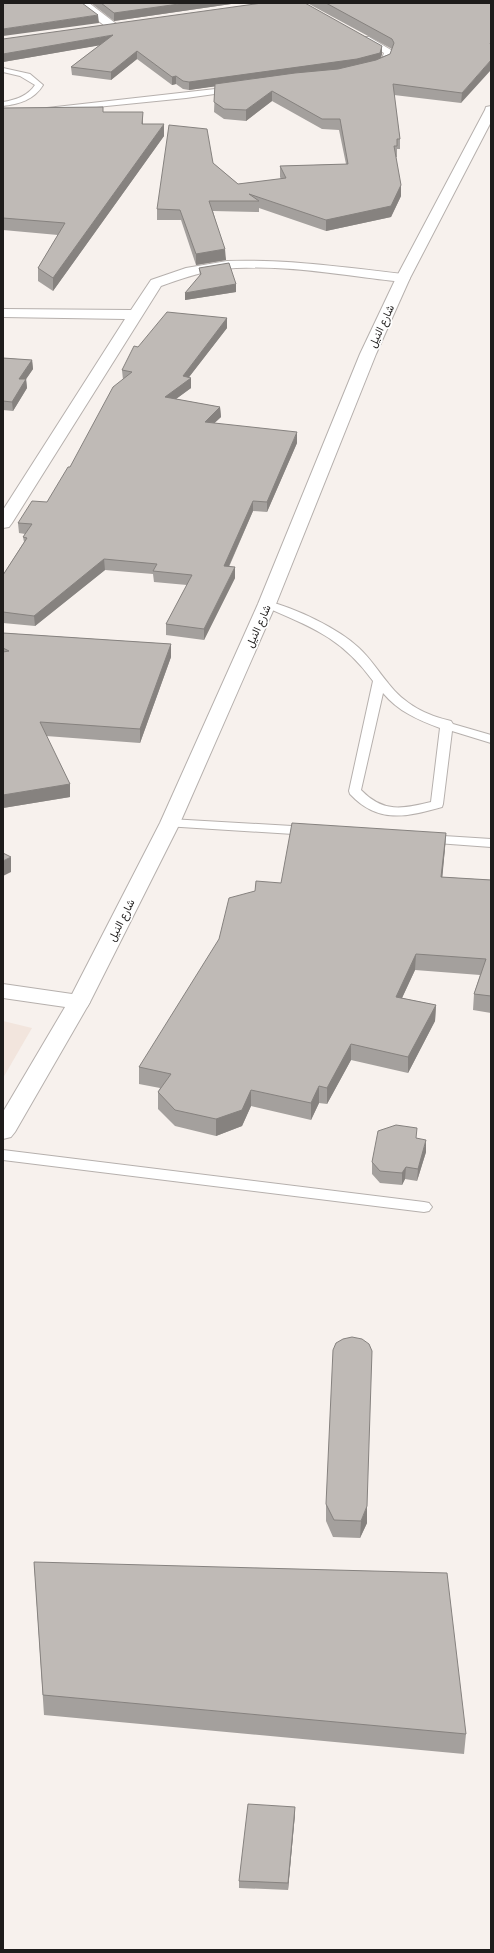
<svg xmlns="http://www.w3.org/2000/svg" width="494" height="1953" font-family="'Archivo Narrow',Vazirmatn,sans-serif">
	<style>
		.built { fill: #f2e5dd }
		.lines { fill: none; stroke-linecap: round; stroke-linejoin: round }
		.lane-casing { stroke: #b6b0ad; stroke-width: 2 }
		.street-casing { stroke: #b6b0ad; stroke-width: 2 }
		.primary-casing { stroke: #b6b0ad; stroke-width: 2 }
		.lane { fill: #fff; fill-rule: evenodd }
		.street { fill: #fff; fill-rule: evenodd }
		.primary { fill: #fff; fill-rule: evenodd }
		.wall { fill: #a4a09d }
		.shaded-wall { fill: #86827f }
		.building { fill: #bfbab6; stroke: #86827f }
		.labels { text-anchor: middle; stroke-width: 3.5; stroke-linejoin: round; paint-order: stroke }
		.street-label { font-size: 11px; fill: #1e1c1b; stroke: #fff }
	</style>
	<rect width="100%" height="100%" fill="#f7f1ed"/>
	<path class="built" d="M 3,1021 L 32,1028 L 3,1078 Z"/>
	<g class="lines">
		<g class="lane-casing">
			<path id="lane" d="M 363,37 L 369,37 L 391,50 L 392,52 L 387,65 L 371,68 L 371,64 L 381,62 L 384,53 L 363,41 Z
				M 3,68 L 30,74 L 43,85 C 34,100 19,104 3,106 L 3,102 C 15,100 28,96 35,85 L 20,76 L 3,72 Z
				M 233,87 L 237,89 L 236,91 L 186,98 L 47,112 L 43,110 L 47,108 Z
				M 267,601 C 295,608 338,628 359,648 C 370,658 378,671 388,683 C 405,705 426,715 451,721 L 453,724 L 491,735 L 491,743 L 452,731 L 443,804 L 442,807 C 406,817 378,824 350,794 L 349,791 L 373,681 C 341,637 311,627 263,606 L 261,604 L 263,602 ZM 383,693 C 398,711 418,720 440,728 L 431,802 C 403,809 383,813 361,790 Z
				M 170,819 L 309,827 L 314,828 L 316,831 L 314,834 L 309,835 L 165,826 L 164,823 L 165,820 Z
				M 428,835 L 491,839 L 491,847 L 423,842 L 421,839 L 423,836 Z
				M 3,1150 L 424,1202 L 429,1203 L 432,1207 L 429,1211 L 424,1212 L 3,1160 Z"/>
		</g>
		<g class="street-casing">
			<path id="street" d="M 75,3 L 89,3 L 119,26 L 117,29 L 109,29 Z
				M 227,261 C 286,259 344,267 403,274 L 408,275 L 410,278 L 408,281 L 403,282 C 344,276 277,262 217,270 C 198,273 180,279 161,286 L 12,523 L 9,527 L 3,528 L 3,510 L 125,319 L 3,317 L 3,309 L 131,310 L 151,280 L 186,268 Z
				M 3,984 L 79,995 L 87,997 L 90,1002 L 87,1007 L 79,1009 L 3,998 Z"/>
		</g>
		<g class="primary-casing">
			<path id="primary" d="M 491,106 L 491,122 L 410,278 L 376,354 L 276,604 L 180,823 L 90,1002 L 15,1132 L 11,1137 L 3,1139 L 3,1112 L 68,1002 L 160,823 L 258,604 L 360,354 L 396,278 L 485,110 L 486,107 Z"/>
		</g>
		<use href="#lane" class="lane"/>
		<use href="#street" class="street"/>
		<use href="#primary" class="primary"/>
	</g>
	<path class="wall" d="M 91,3 L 238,3 L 114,21 Z
		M 309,3 L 491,3 L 461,103 L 394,95 L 400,139 L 400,149 L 397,149 L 397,157 L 396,157 L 401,196 L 391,217 L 326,231 L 259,208 L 259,212 L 213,211 L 226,260 L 196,265 L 181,220 L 157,220 L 157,209 L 213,163 L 238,184 L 281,179 L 280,177 L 280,166 L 346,164 L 339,130 L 322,129 L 272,101 L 246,121 L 224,119 L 214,112 L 215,86 L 189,90 L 183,89 L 176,84 L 172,85 L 137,59 L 111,80 L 72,75 L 71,67 L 100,45 L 3,62 L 3,39 L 382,46 L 382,54 L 381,57 L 390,54 L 392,49 L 309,4 Z
		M 103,107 L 103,112 L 143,124 L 164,136 L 53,291 L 38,281 L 38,268 L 58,235 L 3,230 L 3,108 Z
		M 199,268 L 236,284 L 236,292 L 185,300 L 185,293 L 200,276 Z
		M 227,318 L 227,328 L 189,377 L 191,388 L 176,399 L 220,407 L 221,417 L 214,423 L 297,443 L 267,512 L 253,511 L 229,567 L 235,567 L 235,578 L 204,640 L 166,635 L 166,624 L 187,585 L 154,582 L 153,574 L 105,570 L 35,626 L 3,623 L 3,575 L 24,542 L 23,537 L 25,534 L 19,533 L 18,523 L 47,502 L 70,467 L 123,380 L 122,370 L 138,347 Z
		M 3,358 L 32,360 L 33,369 L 26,379 L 27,388 L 13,411 L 3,410 Z
		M 3,633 L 171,644 L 171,657 L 140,743 L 46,736 L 70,784 L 70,797 L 3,808 Z
		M 446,833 L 445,848 L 442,877 L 491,880 L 491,1013 L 473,1010 L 474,994 L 480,975 L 415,970 L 402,998 L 436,1005 L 435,1021 L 408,1073 L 351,1060 L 327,1104 L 319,1103 L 311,1120 L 251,1106 L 242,1126 L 216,1136 L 175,1126 L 158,1109 L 158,1092 L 160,1088 L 139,1084 L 139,1067 L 281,883 Z
		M 417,1138 L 426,1152 L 417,1181 L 405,1179 L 402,1185 L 380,1183 L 372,1174 L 372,1162 Z
		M 326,1504 L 367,1523 L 360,1538 L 333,1537 L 326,1521 Z
		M 34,1562 L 466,1734 L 464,1754 L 44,1715 Z
		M 295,1814 L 288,1890 L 239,1888 L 239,1881 Z"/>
	<path class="shaded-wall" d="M 186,3 L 238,3 L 114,21 L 114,13 Z
		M 98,15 L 99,23 L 3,36 L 3,29 Z
		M 113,35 L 113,43 L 3,62 L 3,54 Z
		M 382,46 L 382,54 L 380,61 L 357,67 L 189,90 L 189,82 Z
		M 137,51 L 137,59 L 111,80 L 111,72 Z
		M 491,60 L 491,70 L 461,103 L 462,93 Z
		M 176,76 L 176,84 L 172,85 L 172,77 Z
		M 272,91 L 272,101 L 246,121 L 246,110 Z
		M 143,112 L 143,124 L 142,136 L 142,124 Z
		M 164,124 L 164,136 L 53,291 L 53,278 Z
		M 401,185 L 401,196 L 391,217 L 326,231 L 326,220 Z
		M 225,249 L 226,260 L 196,265 L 196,254 Z
		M 236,284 L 236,292 L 185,300 L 185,293 Z
		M 227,318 L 227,328 L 186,381 L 191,378 L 191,388 L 165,407 L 165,397 L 183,376 Z
		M 32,360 L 33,369 L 20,388 L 19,379 Z
		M 26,379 L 27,388 L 13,411 L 12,402 Z
		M 220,407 L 221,417 L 205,432 L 205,422 Z
		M 297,432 L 297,443 L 267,512 L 267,502 Z
		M 253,501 L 253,511 L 224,577 L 224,566 Z
		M 104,559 L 105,570 L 35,626 L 34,616 Z
		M 235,567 L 235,578 L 204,640 L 204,629 Z
		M 171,644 L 171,657 L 140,743 L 140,729 Z
		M 70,784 L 70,797 L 3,808 L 3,795 Z
		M 446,833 L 445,848 L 441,892 L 441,877 Z
		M 11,857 L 11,872 L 3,876 L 3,861 Z
		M 416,954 L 415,970 L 395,1013 L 396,997 Z
		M 436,1005 L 435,1021 L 408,1073 L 408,1057 Z
		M 351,1044 L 351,1060 L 327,1104 L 327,1088 Z
		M 319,1086 L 319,1103 L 311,1120 L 311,1103 Z
		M 251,1090 L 251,1106 L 242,1126 L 216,1136 L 216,1119 Z
		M 426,1140 L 426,1152 L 417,1181 L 418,1169 Z
		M 406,1167 L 405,1179 L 402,1185 L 402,1173 Z
		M 367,1506 L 367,1523 L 360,1538 L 361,1521 Z
		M 295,1807 L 295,1814 L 288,1890 L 288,1883 Z"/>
	<path class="building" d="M 3,3 L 82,3 L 98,15 L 3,29 Z
		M 101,3 L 186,3 L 114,13 Z
		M 262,3 L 305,3 L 382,46 L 380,53 L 357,59 L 189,82 L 183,81 L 176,76 L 172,77 L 137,51 L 111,72 L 71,67 L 113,35 L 3,54 L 3,39 Z
		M 326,3 L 491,3 L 491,42 L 490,44 L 491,44 L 491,60 L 462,93 L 393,84 L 400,139 L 397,139 L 397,146 L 394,146 L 401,185 L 391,206 L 326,220 L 249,194 L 259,201 L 209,201 L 225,249 L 196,254 L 180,210 L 157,209 L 169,125 L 207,129 L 213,163 L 238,184 L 286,178 L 280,166 L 348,164 L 340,119 L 322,119 L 272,91 L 246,110 L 224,109 L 214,102 L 215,84 L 295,73 L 338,69 L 376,60 L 390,54 L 394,43 L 392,39 Z
		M 103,107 L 103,112 L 143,112 L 142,124 L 164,124 L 53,278 L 38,268 L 65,223 L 3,218 L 3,108 Z
		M 229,263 L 236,284 L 185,293 L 201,274 L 199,268 Z
		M 167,312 L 227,318 L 183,376 L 191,378 L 165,397 L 220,407 L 205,422 L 297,432 L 267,502 L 253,501 L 224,566 L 235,567 L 204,629 L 166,624 L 192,575 L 153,571 L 157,564 L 104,559 L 34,616 L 3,612 L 3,575 L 27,538 L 23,537 L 32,524 L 18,523 L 32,501 L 47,502 L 68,467 L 70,467 L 113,387 L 132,372 L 122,370 L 134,346 L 138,347 Z
		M 3,358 L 32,360 L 19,379 L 26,379 L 12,402 L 3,401 Z
		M 3,633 L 171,644 L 140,729 L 40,722 L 70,784 L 3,795 L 3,652 L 9,651 L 3,648 Z
		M 292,823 L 446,833 L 441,877 L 491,880 L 491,996 L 474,994 L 486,959 L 416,954 L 396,997 L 436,1005 L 408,1057 L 351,1044 L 327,1088 L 319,1086 L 311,1103 L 251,1090 L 242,1110 L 216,1119 L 175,1110 L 158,1092 L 171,1074 L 139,1067 L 219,939 L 229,898 L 255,891 L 256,881 L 281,883 Z
		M 3,853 L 11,857 L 3,861 Z
		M 396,1125 L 417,1128 L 416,1138 L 426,1140 L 418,1169 L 406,1167 L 402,1173 L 380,1171 L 372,1162 L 378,1131 Z
		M 352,1337 L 362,1339 L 369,1344 L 372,1351 L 367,1506 L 361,1521 L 334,1520 L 326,1504 L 333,1350 L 336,1343 L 343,1339 Z
		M 34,1562 L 447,1573 L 466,1734 L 43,1695 Z
		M 248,1804 L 295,1807 L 288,1883 L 239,1881 Z"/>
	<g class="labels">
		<g class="street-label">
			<text transform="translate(381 326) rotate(-65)" y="4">شارع النيل</text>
			<text transform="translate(258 626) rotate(-66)" y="4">شارع النيل</text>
			<text transform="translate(121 920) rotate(-63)" y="4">شارع النيل</text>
		</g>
	</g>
	<rect width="494" height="1953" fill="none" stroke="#1e1c1b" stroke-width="8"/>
</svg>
